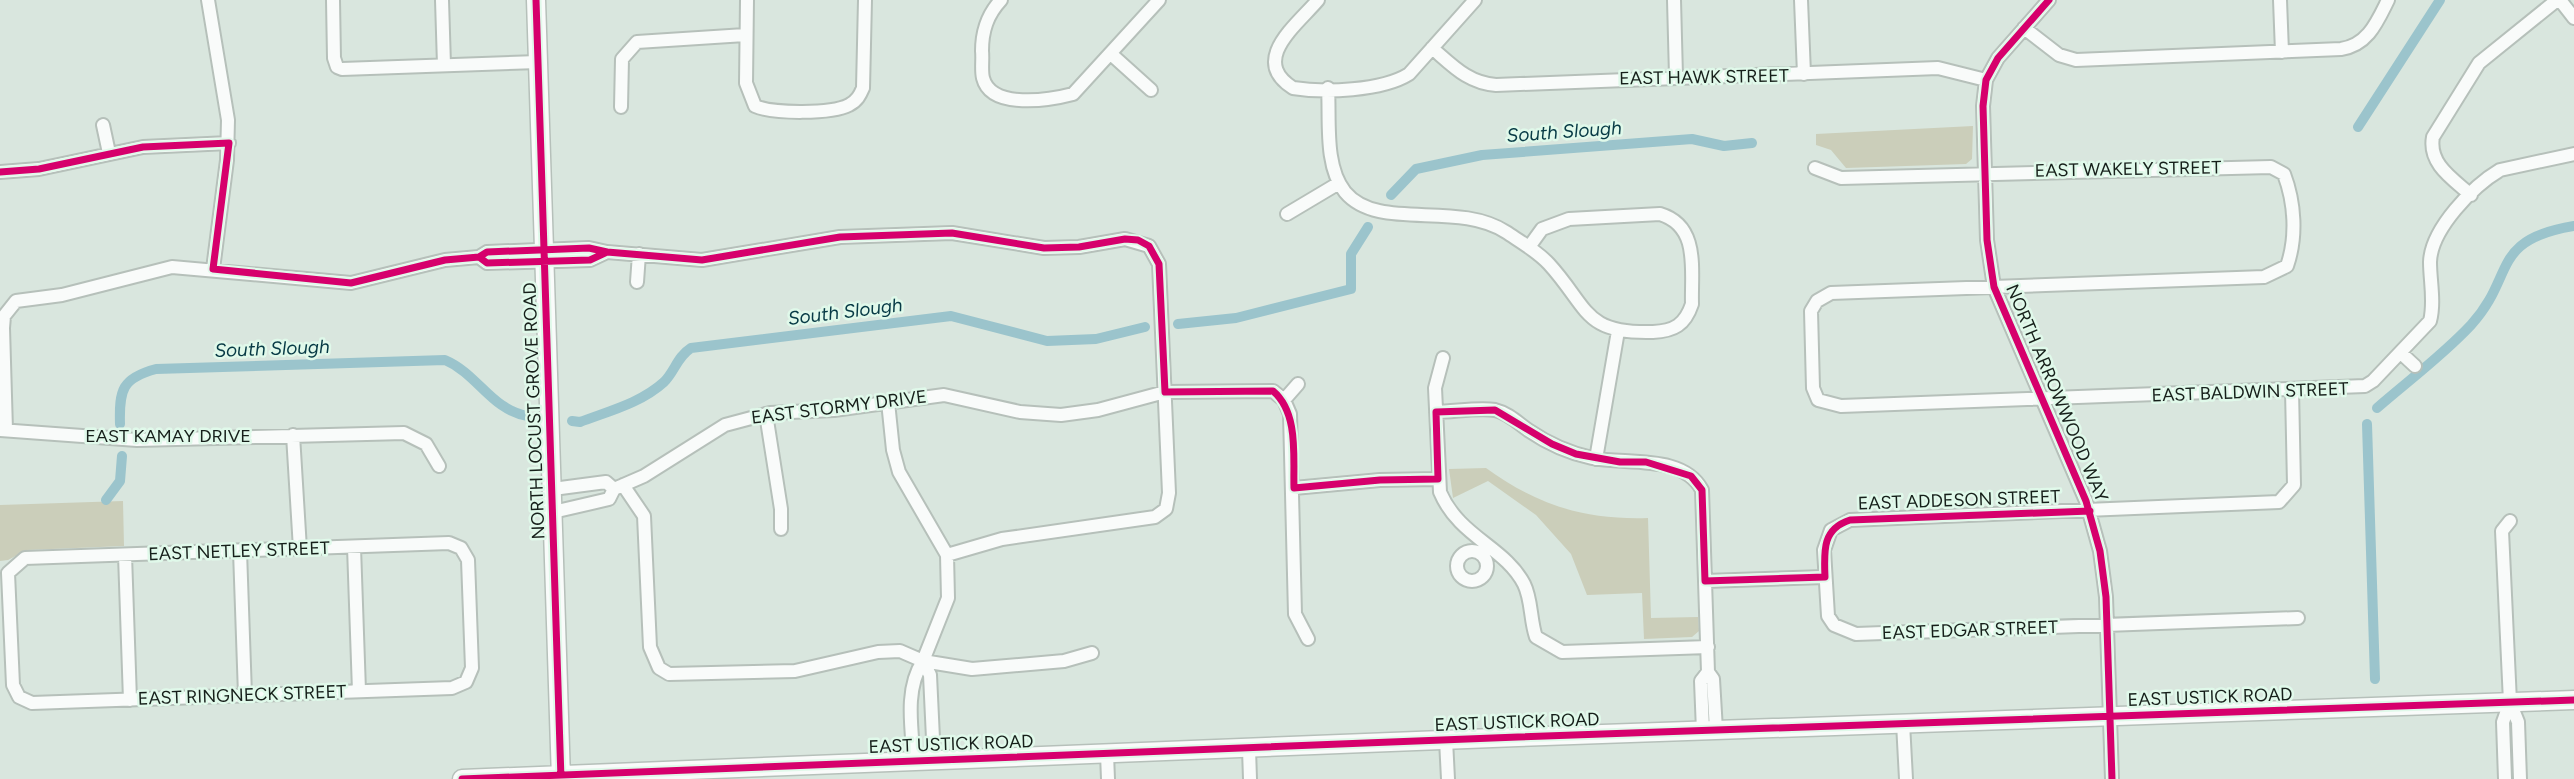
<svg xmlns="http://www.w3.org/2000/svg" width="2574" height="779" font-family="Figtree,sans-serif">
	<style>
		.green { fill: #cbceba }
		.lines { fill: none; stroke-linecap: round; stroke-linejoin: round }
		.canal { stroke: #9bc4cc; stroke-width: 10 }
		.street-casing { stroke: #b6c0ba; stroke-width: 16 }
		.secondary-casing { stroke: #b6c0ba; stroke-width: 21 }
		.street { stroke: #f9fbfa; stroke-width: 12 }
		.secondary { stroke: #f9fbfa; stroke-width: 18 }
		.cycleway-casing { stroke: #e0f9ea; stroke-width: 11 }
		.cycleway { stroke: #d6006c; stroke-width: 7 }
		.labels { text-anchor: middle; stroke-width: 5; stroke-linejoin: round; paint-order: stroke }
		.street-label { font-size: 18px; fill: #161f1a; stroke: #e0f9ea }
		.water-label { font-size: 19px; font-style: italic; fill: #073a45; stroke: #e0f9ea }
	</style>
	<rect width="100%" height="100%" fill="#d9e6de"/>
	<path class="green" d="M 1973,126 L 1972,159 L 1966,164 L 1846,168 L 1831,150 L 1816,145 L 1816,134 Z
		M 1486,468 C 1537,505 1584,520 1648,518 L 1651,618 L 1698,617 L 1699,631 L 1692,637 L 1644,639 L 1642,593 L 1587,595 L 1571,554 L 1536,515 L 1488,481 L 1453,498 L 1449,469 Z
		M 123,501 L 124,546 L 27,550 L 8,560 L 0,561 L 0,505 Z"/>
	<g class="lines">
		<path class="canal" d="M 2358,127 L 2440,0
			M 1391,195 L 1416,169 L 1482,155 L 1692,139 L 1724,146 L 1752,143
			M 1178,324 L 1236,318 L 1351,289 L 1351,254 L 1368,227
			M 2377,408 C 2408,381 2443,355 2471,325 C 2516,276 2489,240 2574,226
			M 572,421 L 580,422 C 609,411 641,403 664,382 C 675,371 677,357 691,348 L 951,316 L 1047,341 L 1096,339 L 1145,327
			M 120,424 C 119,390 122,378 156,369 L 445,360 C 478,374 491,410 528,416
			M 2367,424 L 2375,679
			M 106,500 L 120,481 L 122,456"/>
		<g class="street-casing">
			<path id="street" d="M 208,0 L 228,120 L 227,160 L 213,269
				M 333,0 L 334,58 L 337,67 L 342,69 L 538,62
				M 442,0 L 444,65
				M 747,0 L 746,83 L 755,106 C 773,114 832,114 849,105 C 857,101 860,95 863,88 L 865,0
				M 1001,0 C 987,15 982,31 982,51 C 983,59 981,70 983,78 C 991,110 1050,100 1073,94 L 1159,0
				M 1318,0 C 1297,25 1249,60 1293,88 C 1324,93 1382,91 1409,74 L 1475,0
				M 1674,0 L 1676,76
				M 1801,0 L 1804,74
				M 2049,0 L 1998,58 L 1986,80 L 1983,106 L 1987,240 L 1994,287 L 2086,501 L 2100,551 L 2106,597 L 2112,779
				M 2280,0 L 2282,52
				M 2560,0 L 2574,18
				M 2024,28 L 2059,55 L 2076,60 L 2341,49 C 2368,45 2377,22 2388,0
				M 1432,48 C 1453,66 1468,83 1496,85 L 1938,68 L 1986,80
				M 1111,54 L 1151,90
				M 1328,88 C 1330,120 1324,166 1345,192 C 1378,232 1457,200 1506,232 C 1521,242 1537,251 1549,264 C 1589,308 1583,334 1653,332 C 1674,331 1685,325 1692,304 C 1691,270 1700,226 1660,214 L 1569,219 L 1542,229 L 1529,247
				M 621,107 L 622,59 L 637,42 L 745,35
				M 103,125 L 109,153
				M 1815,168 L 1841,178 L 2271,167 L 2284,174 C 2295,203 2297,237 2287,266 L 2264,277 L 1831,293 L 1817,301 L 1811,311 L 1813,388 L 1818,400 L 1841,406 L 2365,386 L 2373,381 L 2430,321 C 2435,302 2430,281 2430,262 C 2431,229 2473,186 2500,170 L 2574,154
				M 0,172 L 39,169 L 143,147 L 229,143
				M 2471,195 C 2453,179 2428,164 2433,137 L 2479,63 L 2557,0
				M 1287,214 L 1339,183
				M 589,248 L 607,252 L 590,260 L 487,263 L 479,257 L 487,252 Z
				M 607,252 L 702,260 L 840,237 L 952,233 L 1044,248 L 1079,247 L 1125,239 L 1149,246 L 1159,264 L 1169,493 L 1166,509 L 1155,517 L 1002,539 L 947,555
				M 637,282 L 639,254
				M 2401,353 L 2415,366
				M 1443,358 L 1435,388 L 1440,492 C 1459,537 1505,547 1524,584 C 1532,600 1530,620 1536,637 L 1562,652 L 1708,647
				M 2292,390 L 2294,485 L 2279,502 L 1850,520 L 1831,530 L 1824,550 L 1828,616 L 1834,625 L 1856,634 L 2298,618
				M 1284,400 L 1298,384
				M 888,402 L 893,450 L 899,472 L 947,555 L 948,598 L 923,661
				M 1436,412 C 1454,412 1478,407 1495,410 C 1508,413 1518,423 1528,430 C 1547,443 1569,453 1592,458 C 1626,465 1683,454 1702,490 L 1708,672
				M 766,414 L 781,509 L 781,529
				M 0,430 L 137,440 L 404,433 L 426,444 L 439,466
				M 6,430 L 3,328 L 4,316 L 16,301 L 62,295 L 172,267 L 351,283 L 445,260 L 479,257
				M 293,435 L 300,549
				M 1596,459 L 1618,331
				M 623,485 L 644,516 L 650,647 L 659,668 L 669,674 L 795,671 L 878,652 L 900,651 L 923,661 L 972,669 L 1064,661 L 1092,653
				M 1294,488 L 1380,480 L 1438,479
				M 553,489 L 606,482 L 614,489 L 609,499 L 553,512
				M 614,489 L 644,476 L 725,425 L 770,413 L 834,410 L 944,395 L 1020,412 L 1061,415 L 1098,410 L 1165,392 L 1273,391 L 1284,400 L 1290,414 L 1295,614 L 1308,639
				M 2510,521 L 2502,531 L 2510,702 L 2518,722 L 2520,779
				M 449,543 L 461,548 L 468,560 L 472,668 L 466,682 L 452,688 L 32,703 L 19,697 L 13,685 L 8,573 L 25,558 Z
				M 354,547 L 359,691
				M1457 566a15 15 0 1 1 30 0a15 15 0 1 1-30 0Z
				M 240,551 L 245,695
				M 125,555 L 130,700
				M 1705,581 L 1825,577
				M 1903,723 L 1906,779
				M 1703,731 L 1701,681 L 1708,672 L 1713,679 L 1716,730
				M 1446,740 L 1448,779
				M 1249,749 L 1250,779
				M 1107,754 L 1108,779
				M 914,762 C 912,729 904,690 923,661 L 930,675 L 934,760
				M 2505,779 L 2503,722 L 2510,702"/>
		</g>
		<g class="secondary-casing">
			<path id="secondary" d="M 536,0 L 561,779
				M 462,779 L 1518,737 L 2574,700"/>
		</g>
		<use href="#street" class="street"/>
		<use href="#secondary" class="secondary"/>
		<g class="cycleway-casing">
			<path id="cycleway" d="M 536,0 L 561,779
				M 2049,0 L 1998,58 L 1986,80 L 1983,106 L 1987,240 L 1994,287 L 2086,501 L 2100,551 L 2106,597 L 2112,779
				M 0,172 L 39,169 L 143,147 L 229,143 L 213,269 L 351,283 L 445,260 L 479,257
				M 589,248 L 607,252 L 590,260 L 487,263 L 479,257 L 487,252 Z
				M 607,252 L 702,260 L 840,237 L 952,233 L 1044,248 L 1079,247 L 1125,239 L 1138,240 L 1149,246 L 1159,264 L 1165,392 L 1273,391 C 1299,413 1293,457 1294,488 L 1380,480 L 1438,479 L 1436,412 L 1495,410 L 1552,444 L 1576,454 L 1620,462 L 1646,462 L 1691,476 L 1702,490 L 1705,581 L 1825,577 C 1824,551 1822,529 1850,520 L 2090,511
				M 462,779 L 1518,737 L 2574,700"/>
		</g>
		<use href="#cycleway" class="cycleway"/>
	</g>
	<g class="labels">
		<g class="street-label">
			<text transform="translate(1704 77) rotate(-1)" y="6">EAST HAWK STREET</text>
			<text transform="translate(2128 169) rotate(-1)" y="6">EAST WAKELY STREET</text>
			<text transform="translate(2250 392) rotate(-2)" y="6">EAST BALDWIN STREET</text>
			<text transform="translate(2057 393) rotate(67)" y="6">NORTH ARROWWOOD WAY</text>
			<text transform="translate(839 407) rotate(-7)" y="6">EAST STORMY DRIVE</text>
			<text transform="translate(534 411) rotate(-92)" y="6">NORTH LOCUST GROVE ROAD</text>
			<text x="168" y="442">EAST KAMAY DRIVE</text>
			<text transform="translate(1959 500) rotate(-2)" y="6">EAST ADDESON STREET</text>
			<text transform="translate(239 551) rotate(-2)" y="6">EAST NETLEY STREET</text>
			<text transform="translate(1970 630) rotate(-2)" y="6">EAST EDGAR STREET</text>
			<text transform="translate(242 695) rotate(-2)" y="6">EAST RINGNECK STREET</text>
			<text transform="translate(2210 697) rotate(-2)" y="6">EAST USTICK ROAD</text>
			<text transform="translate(1517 722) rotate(-2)" y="6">EAST USTICK ROAD</text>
			<text transform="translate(951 744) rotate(-2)" y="6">EAST USTICK ROAD</text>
		</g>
		<g class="water-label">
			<text transform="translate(1564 131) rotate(-4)" y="7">South Slough</text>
			<text transform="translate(845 311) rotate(-7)" y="7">South Slough</text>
			<text transform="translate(272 348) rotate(-2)" y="7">South Slough</text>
		</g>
	</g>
</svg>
